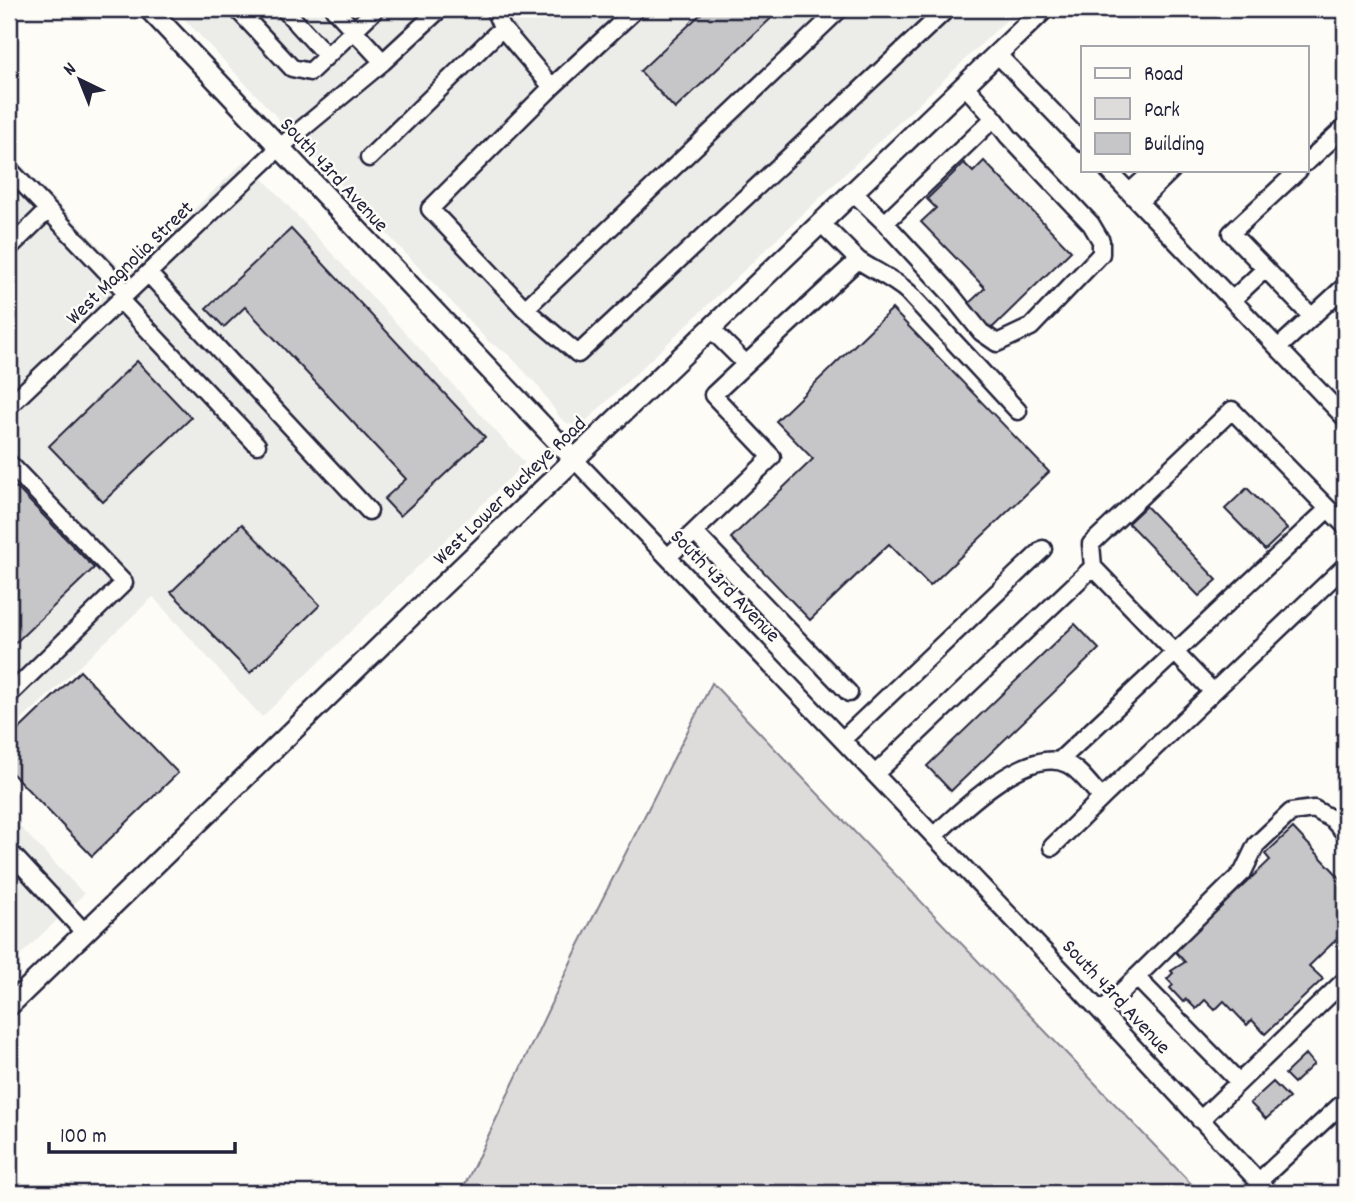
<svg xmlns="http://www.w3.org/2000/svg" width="1354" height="1202" font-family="Dekko,sans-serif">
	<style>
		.built { fill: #ecece9 }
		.green { fill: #dddcdb; stroke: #807f8b; stroke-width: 2 }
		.building { fill: #c6c6c8; stroke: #22223b; stroke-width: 2 }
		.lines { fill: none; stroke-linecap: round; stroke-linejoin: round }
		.minor-casing { stroke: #22223b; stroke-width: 21 }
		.major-casing { stroke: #22223b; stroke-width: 24 }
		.minor { stroke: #fdfcf7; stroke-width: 16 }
		.major { stroke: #fdfcf7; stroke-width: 19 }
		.labels { text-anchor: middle; stroke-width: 5; stroke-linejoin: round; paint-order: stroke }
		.street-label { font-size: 21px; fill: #22223b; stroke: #fdfcf7 }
	</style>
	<rect width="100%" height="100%" fill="#fdfcf7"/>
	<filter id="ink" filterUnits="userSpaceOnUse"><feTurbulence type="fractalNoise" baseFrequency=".0143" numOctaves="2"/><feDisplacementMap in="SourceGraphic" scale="14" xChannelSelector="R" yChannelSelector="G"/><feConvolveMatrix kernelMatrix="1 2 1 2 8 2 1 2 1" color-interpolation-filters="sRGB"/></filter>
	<g filter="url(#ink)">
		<path class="built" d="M 175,9 L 1018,9 L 585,422 L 577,425 L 569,424 L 561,419 L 538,386 L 508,354 L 489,342 Z
			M 9,152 L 126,274 L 246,160 L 525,463 L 262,717 L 153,597 L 9,732 Z
			M 9,815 L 84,894 L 9,966 Z"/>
		<path class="green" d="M 712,683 L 1200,1193 L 461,1193 L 578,947 Z"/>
		<path class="building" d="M 706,9 L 781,9 L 675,109 L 640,71 Z
			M 984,161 L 1071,251 L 989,331 L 965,307 L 985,288 L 921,222 L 936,208 L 927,199 L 964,163 L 973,172 Z
			M 291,229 L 485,437 L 400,516 L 384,499 L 406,479 L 245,307 L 224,327 L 206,308 Z
			M 892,309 L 1049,472 L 930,586 L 889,544 L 810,620 L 731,538 L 813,459 L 776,421 Z
			M 137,361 L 191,418 L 103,502 L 49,446 Z
			M 16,487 L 94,568 L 9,649 L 9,493 Z
			M 1247,488 L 1287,529 L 1265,550 L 1225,509 Z
			M 1146,506 L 1217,580 L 1199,596 L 1128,523 Z
			M 242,524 L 320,605 L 250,673 L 171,592 Z
			M 1075,624 L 1099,649 L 951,791 L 927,766 Z
			M 80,671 L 178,773 L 92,856 L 9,770 L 9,739 Z
			M 1293,828 L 1345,883 L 1345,931 L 1309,966 L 1323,979 L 1265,1034 L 1252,1020 L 1247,1025 L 1224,1001 L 1215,1010 L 1205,1000 L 1196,1009 L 1186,999 L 1183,1002 L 1170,988 L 1173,985 L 1167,979 L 1173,973 L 1171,971 L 1185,962 L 1175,951 L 1270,860 L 1265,854 Z
			M 1306,1054 L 1314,1064 L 1294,1083 L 1285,1074 Z
			M 1273,1082 L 1289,1098 L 1266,1119 L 1250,1103 Z"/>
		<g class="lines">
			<g class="minor-casing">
				<path id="minor" d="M 237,9 L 292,68 L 310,72 L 373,12 L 374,9
					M 284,9 L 327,56
					M 334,9 L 383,62
					M 494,9 L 502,28 L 552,87
					M 636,9 L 552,87 L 430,209 L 525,309 L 840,9
					M 997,54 L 1083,143
					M 369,158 L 502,28
					M 1307,162 L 1345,127
					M 9,169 L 127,293
					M 1108,170 L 1345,418
					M 1299,170 L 1231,233 L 1312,317
					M 853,192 L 885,223 L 994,118 L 964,85
					M 1130,192 L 1154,170
					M 1139,202 L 1172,170
					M 885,223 L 948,291 L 981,332 L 997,343 L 1031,327 L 1101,254 L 1101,241 L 1091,224 L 1008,136 L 994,118
					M 9,248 L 48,210
					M 858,260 C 874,271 894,279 908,292 L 1018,411
					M 148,273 L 369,511
					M 120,300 L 257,445
					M 1232,300 L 1265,269
					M 525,309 L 578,354 L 947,9
					M 710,328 L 746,364 L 858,260 L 820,222
					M 1278,348 L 1345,286
					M 9,406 L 279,148 L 383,62 L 440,9
					M 574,459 L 1074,983 L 1269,1193
					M 694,532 L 849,693
					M 668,557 L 772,457 L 713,395 L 746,364
					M 1093,567 L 1091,544 L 1232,410 L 1345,526
					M 1213,692 L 1345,566
					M 9,695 L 124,583 L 9,463
					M 842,740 L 1043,549
					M 1059,761 L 1328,509
					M 875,774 L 1093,567 L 1213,692 L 1102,798 C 1092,788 1080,770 1067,764 C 1028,745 960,811 934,836
					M 1052,847 L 1102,798
					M 9,851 L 84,932
					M 1136,977 L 1239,1082
					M 1101,1012 L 1243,872 L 1256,845 L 1291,812 L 1314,809 L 1332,819 L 1345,833
					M 1200,1120 L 1345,980
					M 1258,1182 L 1345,1101"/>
			</g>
			<g class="major-casing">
				<path id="major" d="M 149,9 L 574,459
					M 9,1006 L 440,588 L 1044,9"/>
			</g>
			<use href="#minor" class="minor"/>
			<use href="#major" class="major"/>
		</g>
	</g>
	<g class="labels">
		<g class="street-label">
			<text transform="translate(335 174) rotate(47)" y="7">South 43rd Avenue</text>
			<text transform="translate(129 262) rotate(-44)" y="7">West Magnolia Street</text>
			<text transform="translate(509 490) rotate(-44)" y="7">West Lower Buckeye Road</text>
			<text transform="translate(726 585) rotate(46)" y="7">South 43rd Avenue</text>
			<text transform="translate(1117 996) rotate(47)" y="7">South 43rd Avenue</text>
		</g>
	</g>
	<rect width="1354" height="1202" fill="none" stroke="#fdfcf7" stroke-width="35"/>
	<rect x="18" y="18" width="1319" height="1167" fill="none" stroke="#22223b" stroke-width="2.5" filter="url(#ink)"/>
	<rect x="1081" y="46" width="228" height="126" fill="#fdfcf7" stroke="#a5a5ac" stroke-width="2"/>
	<rect x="1095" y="68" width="35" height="10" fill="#fdfcf7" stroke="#a5a5ac" stroke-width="2"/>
	<text x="1144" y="80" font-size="21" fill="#22223b">Road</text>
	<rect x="1095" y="98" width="35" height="21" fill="#dddcdb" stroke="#a5a5ac" stroke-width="2"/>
	<text x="1144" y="116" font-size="21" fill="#22223b">Park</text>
	<rect x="1095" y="133" width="35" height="21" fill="#c6c6c8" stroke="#a5a5ac" stroke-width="2"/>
	<text x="1144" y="150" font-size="21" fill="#22223b">Building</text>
	<g transform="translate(80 80) rotate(317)" stroke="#fdfcf7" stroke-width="5" paint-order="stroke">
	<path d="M0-5L12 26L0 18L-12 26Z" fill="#22223b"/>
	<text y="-10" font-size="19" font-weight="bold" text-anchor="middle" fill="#22223b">N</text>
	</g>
	<path d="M49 1142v10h186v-10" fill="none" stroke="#22223b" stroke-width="3.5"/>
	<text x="60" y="1142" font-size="21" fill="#22223b" stroke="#fdfcf7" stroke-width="5" paint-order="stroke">100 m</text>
</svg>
